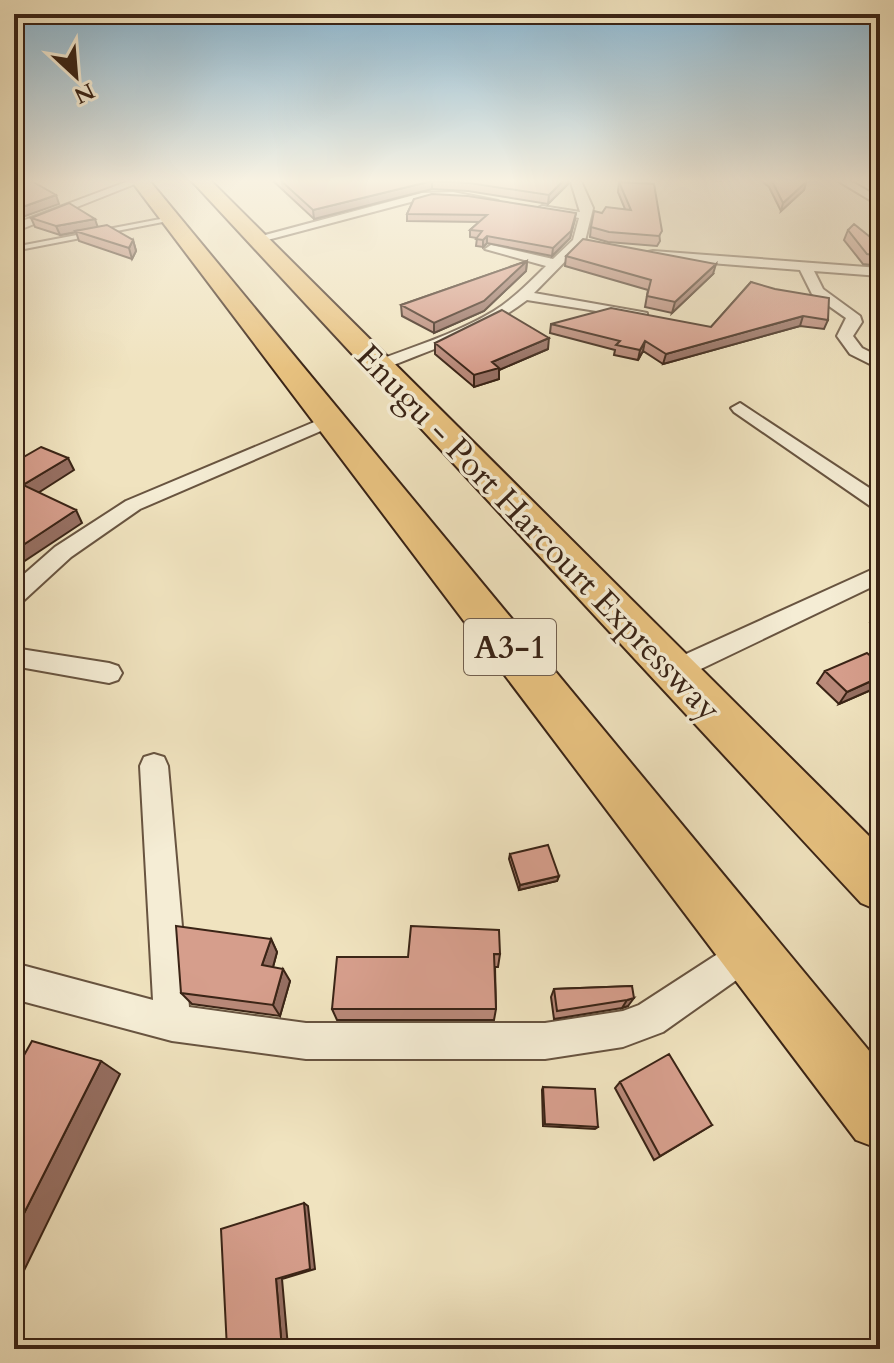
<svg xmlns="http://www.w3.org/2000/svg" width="894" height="1363" font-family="Cardo,serif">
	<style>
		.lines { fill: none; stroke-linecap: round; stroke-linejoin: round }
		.lane-casing { stroke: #685440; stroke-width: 4 }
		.street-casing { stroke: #685440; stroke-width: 4 }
		.highway-casing { stroke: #3a2416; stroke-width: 4 }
		.lane { fill: #f5edd5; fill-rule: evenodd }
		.street { fill: #f5edd5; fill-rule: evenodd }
		.highway { fill: #e8c280; fill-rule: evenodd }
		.wall { fill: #b88878; stroke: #3a2416; stroke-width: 2 }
		.shaded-wall { fill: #966f62; stroke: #3a2416; stroke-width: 2 }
		.building { fill: #d69e8c; stroke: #3a2416; stroke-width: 2 }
		.labels { text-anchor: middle; stroke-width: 7; stroke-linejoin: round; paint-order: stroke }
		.shield { fill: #f5edd5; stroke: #72604f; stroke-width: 2 }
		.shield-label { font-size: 32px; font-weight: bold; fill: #3a2416 }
		.street-label { font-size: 34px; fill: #3a2416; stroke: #f5edd5 }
	</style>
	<rect width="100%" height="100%" fill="#f0e3bf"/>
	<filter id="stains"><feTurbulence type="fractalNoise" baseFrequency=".0025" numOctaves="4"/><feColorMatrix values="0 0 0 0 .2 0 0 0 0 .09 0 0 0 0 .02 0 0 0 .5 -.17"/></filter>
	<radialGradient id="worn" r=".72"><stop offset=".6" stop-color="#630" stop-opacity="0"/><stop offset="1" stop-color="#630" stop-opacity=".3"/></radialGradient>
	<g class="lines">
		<g class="lane-casing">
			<path id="lane" d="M 171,217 L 173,220 L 14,251 L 14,247 Z"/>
		</g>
		<g class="street-casing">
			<path id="street" d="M 134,179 L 145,180 L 14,232 L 14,224 Z
				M 570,179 L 580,179 L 593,208 L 585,241 L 534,293 L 642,312 L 647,313 L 647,319 L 527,300 C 484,333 433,349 383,369 L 371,369 L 371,363 C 412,347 456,334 494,311 C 513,299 530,282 546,266 L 485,249 L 491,245 L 553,259 L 573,240 L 579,218 L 536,209 L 542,206 L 580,212 Z
				M 835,179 L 847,179 L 880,198 L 880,206 Z
				M 453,192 L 498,201 L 492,204 L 453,198 L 422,199 L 256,243 L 250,239 L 422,193 Z
				M 653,251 L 880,268 L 880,276 L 814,271 L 823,289 L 860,316 L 862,322 L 853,336 L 862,348 L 880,357 L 880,369 L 850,354 L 837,336 L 846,318 L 812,294 L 800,270 L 648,258 L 648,252 Z
				M 740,403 L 880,495 L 880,510 L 873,508 L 734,412 L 731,408 Z
				M 331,415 L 337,416 L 340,420 L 337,424 L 140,509 L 71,557 L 22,602 L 14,604 L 14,583 L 55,547 L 126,501 Z
				M 880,566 L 880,583 L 682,678 L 673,681 L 664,678 L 660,671 L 664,664 Z
				M 14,648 L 109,663 L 118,666 L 122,673 L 118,680 L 109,683 L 14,666 Z
				M 154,754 L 164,757 L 168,766 L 189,1007 L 306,1023 L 545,1023 L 623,1011 L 639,1005 L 750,933 L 762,938 L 767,950 L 762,962 L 663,1032 L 623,1047 L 545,1059 L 306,1059 L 172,1041 L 14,999 L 14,963 L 153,1000 L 140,766 L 144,757 Z"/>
		</g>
		<g class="highway-casing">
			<path id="highway" d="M 130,179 L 148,179 L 880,1064 L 880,1149 L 856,1140 Z
				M 190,179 L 209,179 L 880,847 L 880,911 L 861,903 Z"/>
		</g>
		<use href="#lane" class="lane"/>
		<use href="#street" class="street"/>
		<use href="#highway" class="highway"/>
	</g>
	<path class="wall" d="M 271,179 L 568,179 L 568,184 L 548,204 L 468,191 L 432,189 L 314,219 Z
		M 714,179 L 804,179 L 806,182 L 804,190 L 781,211 L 769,187 L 759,179 L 716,181 Z
		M 619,182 L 654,184 L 660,241 L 657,246 L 608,242 L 590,237 L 591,227 L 602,213 L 625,209 L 618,192 Z
		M 879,197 L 880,197 L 880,221 L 874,216 L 875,206 Z
		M 414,199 L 575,220 L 570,238 L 552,256 L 487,243 L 483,247 L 476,246 L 477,238 L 470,237 L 470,230 L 479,222 L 407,221 L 407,214 Z
		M 31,218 L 98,227 L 133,240 L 136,251 L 132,259 L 79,241 L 76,232 L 60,235 L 35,227 Z
		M 848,230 L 880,245 L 880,266 L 863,264 L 844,240 Z
		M 566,256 L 713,274 L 672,313 L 645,307 L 648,290 L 565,266 Z
		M 527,261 L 526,271 L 484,311 L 434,333 L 402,316 L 401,305 Z
		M 879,269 L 880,269 L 880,286 L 874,279 Z
		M 751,282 L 828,320 L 824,329 L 800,326 L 663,364 L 643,351 L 638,360 L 614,355 L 615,350 L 550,333 L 551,324 L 711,327 Z
		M 435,343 L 548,349 L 499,370 L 499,379 L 474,387 L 435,354 Z
		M 880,608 L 880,630 L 870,622 Z
		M 880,664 L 880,686 L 839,704 L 817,683 L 825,671 Z
		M 510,854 L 559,876 L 557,881 L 519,890 L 509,859 Z
		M 271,939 L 277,952 L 273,967 L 290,981 L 280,1016 L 192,1004 L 181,993 Z
		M 500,954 L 498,967 L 495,967 L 496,1009 L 494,1020 L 337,1020 L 332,1009 L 408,957 Z
		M 632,986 L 628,1006 L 622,1008 L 554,1019 L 551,997 L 554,989 Z
		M 620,1082 L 712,1125 L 654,1160 L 615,1088 Z
		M 543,1087 L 598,1127 L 595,1129 L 543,1126 L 542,1090 Z
		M 759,1346 L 773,1349 L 755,1349 Z"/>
	<path class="shaded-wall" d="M 565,179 L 568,179 L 568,184 L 548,204 L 549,195 Z
		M 432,181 L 432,189 L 314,219 L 313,210 Z
		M 806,182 L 804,190 L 781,211 L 783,203 Z
		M 56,195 L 59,204 L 14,220 L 14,210 Z
		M 576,213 L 570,238 L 552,256 L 553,248 Z
		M 95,219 L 98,228 L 75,231 L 76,232 L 60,235 L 56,226 Z
		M 487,236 L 487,243 L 483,247 L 483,240 Z
		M 133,240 L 136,251 L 132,259 L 129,248 Z
		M 527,261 L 526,271 L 484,311 L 434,333 L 434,323 Z
		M 716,264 L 713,274 L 672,313 L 675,302 Z
		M 803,316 L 800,326 L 663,364 L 666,354 Z
		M 549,338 L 548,349 L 499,370 L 499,379 L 474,387 L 474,375 L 492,362 Z
		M 645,341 L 643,351 L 638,360 L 640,350 Z
		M 68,458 L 74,470 L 30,498 L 23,485 Z
		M 76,510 L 82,523 L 17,566 L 14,560 L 14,551 Z
		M 880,677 L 880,686 L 839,704 L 847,692 Z
		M 559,876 L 557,881 L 519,890 L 520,885 Z
		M 271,939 L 277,952 L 270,978 L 262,965 Z
		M 283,969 L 290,981 L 280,1016 L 273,1005 Z
		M 634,998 L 628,1006 L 622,1008 L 627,1000 Z
		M 101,1061 L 120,1074 L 14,1291 L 14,1233 Z
		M 304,1203 L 308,1206 L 315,1269 L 282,1279 L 288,1347 L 282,1349 L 276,1279 Z"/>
	<path class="building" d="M 14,179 L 28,179 L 56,195 L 14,210 Z
		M 279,179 L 565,179 L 549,195 L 469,183 L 432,181 L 313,210 Z
		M 771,179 L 804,179 L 806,182 L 783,203 Z
		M 619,182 L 654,184 L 662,231 L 659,236 L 609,232 L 591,227 L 594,211 L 602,213 L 606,207 L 631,210 Z
		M 432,194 L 468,196 L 576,213 L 571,231 L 553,248 L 487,236 L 483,240 L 476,239 L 482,231 L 470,230 L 487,215 L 407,214 L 414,199 Z
		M 69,203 L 95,219 L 56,226 L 31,218 Z
		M 854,224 L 880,245 L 880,256 L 867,254 L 848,230 Z
		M 107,225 L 133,240 L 129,248 L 75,231 Z
		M 583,239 L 716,264 L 675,302 L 647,296 L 651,280 L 566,256 Z
		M 527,261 L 484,301 L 434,323 L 401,305 Z
		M 751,282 L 775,289 L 829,298 L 828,320 L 803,316 L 666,354 L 645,341 L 640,350 L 616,345 L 620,341 L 551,324 L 611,308 L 711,327 Z
		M 502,310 L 549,338 L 492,362 L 499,368 L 474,375 L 435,343 Z
		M 41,447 L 68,458 L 23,485 L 76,510 L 14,551 L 14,454 L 20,459 Z
		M 867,653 L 880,664 L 880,677 L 847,692 L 825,671 Z
		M 548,845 L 559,876 L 520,885 L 510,854 Z
		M 176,926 L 271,939 L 262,965 L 283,969 L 273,1005 L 181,993 Z
		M 411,926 L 499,930 L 500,954 L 494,954 L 496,1009 L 332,1009 L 337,957 L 408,957 Z
		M 632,986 L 634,998 L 627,1000 L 557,1011 L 554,989 Z
		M 32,1041 L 101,1061 L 14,1233 L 14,1073 Z
		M 669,1054 L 712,1125 L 660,1156 L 620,1082 Z
		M 543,1087 L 595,1089 L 598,1127 L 545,1124 Z
		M 304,1203 L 310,1269 L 276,1279 L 282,1349 L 227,1349 L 221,1229 Z"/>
	<linearGradient id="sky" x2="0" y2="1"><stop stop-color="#89b8d5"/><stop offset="0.49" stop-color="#f8f2e2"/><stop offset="1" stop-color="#f8f2e2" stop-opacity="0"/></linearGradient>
	<rect width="894" height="369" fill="url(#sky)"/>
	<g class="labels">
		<rect class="shield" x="464" y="619" width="92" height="56" rx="6"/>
		<g class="shield-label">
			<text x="510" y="658">A3-1</text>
		</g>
		<g class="street-label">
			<text transform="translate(539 532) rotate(46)" y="12">Enugu - Port Harcourt Expressway</text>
		</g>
	</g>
	<rect width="894" height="1363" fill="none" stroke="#f0e3bf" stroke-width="48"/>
	<rect x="16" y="16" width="862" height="1331" fill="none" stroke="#3a2416" stroke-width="4"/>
	<rect x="24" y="24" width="846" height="1315" fill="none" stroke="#3a2416" stroke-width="2"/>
	<g transform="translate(76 76) rotate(154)" stroke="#f5edd5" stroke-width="6" paint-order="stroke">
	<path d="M0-6L14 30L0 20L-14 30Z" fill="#3a2416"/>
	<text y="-12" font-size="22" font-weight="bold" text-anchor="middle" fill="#3a2416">N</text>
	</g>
	<rect width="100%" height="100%" filter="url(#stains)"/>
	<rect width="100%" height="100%" fill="url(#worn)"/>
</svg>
